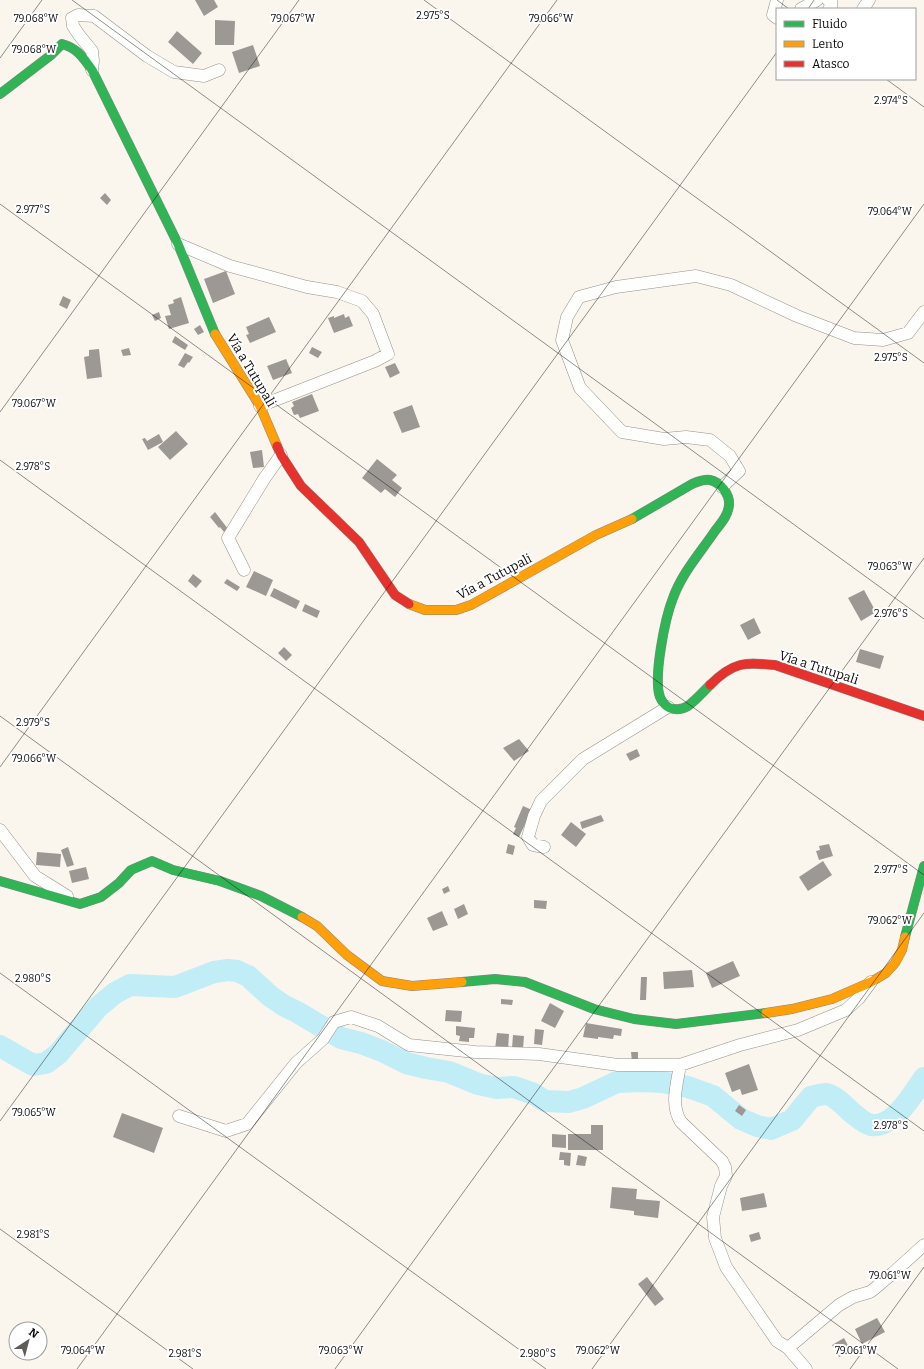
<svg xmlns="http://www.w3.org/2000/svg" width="924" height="1369" font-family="Bitter,serif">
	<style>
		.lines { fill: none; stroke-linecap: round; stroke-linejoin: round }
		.river { stroke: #c1edf7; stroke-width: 22 }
		.building { fill: #9c9894 }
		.street-casing { stroke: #93918d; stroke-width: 13 }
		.fast-casing { stroke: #898784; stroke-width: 10 }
		.slow-casing { stroke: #898784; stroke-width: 10 }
		.jam-casing { stroke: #898784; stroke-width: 10 }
		.street { stroke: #fefefc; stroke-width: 12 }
		.fast { stroke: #30b455; stroke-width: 9 }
		.slow { stroke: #ff9f0a; stroke-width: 9 }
		.jam { stroke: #e5322d; stroke-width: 9 }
		.ticks { fill: none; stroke: #0b0b0b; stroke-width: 1; stroke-opacity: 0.45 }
		.labels { text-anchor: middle; stroke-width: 4; stroke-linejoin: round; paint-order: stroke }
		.street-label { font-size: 13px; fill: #0b0b0b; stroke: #fff }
		.ticks-label { font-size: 10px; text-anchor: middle; fill: #0b0b0b; stroke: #fff; stroke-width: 4; stroke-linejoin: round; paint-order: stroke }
	</style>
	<rect width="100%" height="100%" fill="#faf6ee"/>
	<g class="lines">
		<path class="river" d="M 0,1046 L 33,1065 L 46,1063 L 58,1054 L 98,1007 L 115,993 L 130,985 L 175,987 L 214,972 L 228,970 L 237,971 L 248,976 L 270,996 L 283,1005 L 297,1012 L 341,1038 L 361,1043 L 382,1051 L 406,1063 L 426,1068 L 449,1072 L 478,1084 L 497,1088 L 514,1087 L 534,1094 L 545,1101 L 569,1102 L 583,1098 L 617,1082 L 643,1081 L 662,1082 L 688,1087 L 713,1096 L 741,1119 L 757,1126 L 771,1129 L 792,1120 L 811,1097 C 815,1096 822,1094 826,1094 C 834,1095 845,1106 851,1112 C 856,1116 865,1124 871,1125 C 894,1128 913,1094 924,1078"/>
	</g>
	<path class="building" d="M 195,0 L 214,0 L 218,7 L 204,16 Z
		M 215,20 L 235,21 L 234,45 L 215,45 Z
		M 177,31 L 202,53 L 193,64 L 168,42 Z
		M 253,45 L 260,66 L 239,73 L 232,52 Z
		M 105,193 L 111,200 L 107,205 L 100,198 Z
		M 226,271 L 235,294 L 213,303 L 204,279 Z
		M 63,296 L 71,300 L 67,309 L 59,305 Z
		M 181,297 L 189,323 L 169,329 L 165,316 L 171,315 L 168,305 L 174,303 L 173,300 Z
		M 159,312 L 161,318 L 155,321 L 152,315 Z
		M 344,314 L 345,318 L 349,316 L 353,326 L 334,333 L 328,318 L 334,316 L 334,318 Z
		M 269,317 L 276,332 L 250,343 L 246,335 L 249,334 L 246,327 Z
		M 200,325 L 204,332 L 198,335 L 194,329 Z
		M 175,336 L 188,345 L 185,350 L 172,342 Z
		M 312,347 L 322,352 L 318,358 L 309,353 Z
		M 129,348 L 131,355 L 123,356 L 121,350 Z
		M 99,349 L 102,377 L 87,379 L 84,357 L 89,356 L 89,350 Z
		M 185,353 L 193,357 L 189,363 L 188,362 L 184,368 L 178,365 Z
		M 286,359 L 292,373 L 273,380 L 267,366 Z
		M 395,363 L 400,373 L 390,378 L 385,367 Z
		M 312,394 L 319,411 L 300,418 L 298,414 L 294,415 L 291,408 L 294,406 L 292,402 Z
		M 412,405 L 420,427 L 402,433 L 393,412 Z
		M 176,431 L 188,444 L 170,460 L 158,447 Z
		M 159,434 L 163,442 L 148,450 L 142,439 L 145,438 L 147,441 Z
		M 262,450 L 264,467 L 253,468 L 250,452 Z
		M 377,459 L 397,475 L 392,480 L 402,488 L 395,497 L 385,489 L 381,493 L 362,478 Z
		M 215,512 L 228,529 L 224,532 L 220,527 L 219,528 L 210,517 Z
		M 254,571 L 273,580 L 266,596 L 246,587 Z
		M 193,574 L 202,581 L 196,588 L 188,581 Z
		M 227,579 L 240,587 L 237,591 L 224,583 Z
		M 274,588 L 300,601 L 296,609 L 270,596 Z
		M 864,590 L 876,612 L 861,621 L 848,598 Z
		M 305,604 L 320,611 L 317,618 L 302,611 Z
		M 754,618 L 761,633 L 748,640 L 740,625 Z
		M 284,647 L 292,655 L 286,661 L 278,653 Z
		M 860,649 L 884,656 L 880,669 L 856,662 Z
		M 519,739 L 529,751 L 514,761 L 503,748 Z
		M 637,749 L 640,756 L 630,761 L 626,754 Z
		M 523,806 L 532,810 L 519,837 L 513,834 L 516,828 L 514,827 Z
		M 601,815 L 604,821 L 582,829 L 580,822 Z
		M 571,822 L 586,834 L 576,847 L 561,835 Z
		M 508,844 L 515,846 L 513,855 L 506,853 Z
		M 829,844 L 833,856 L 819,860 L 816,851 L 820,850 L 819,846 Z
		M 68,847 L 74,865 L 67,867 L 61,850 Z
		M 37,852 L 61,854 L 60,867 L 36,865 Z
		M 823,861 L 832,875 L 808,891 L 799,877 Z
		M 86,867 L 89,879 L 72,883 L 69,871 Z
		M 448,886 L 450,891 L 444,894 L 442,889 Z
		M 534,900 L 547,901 L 546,909 L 534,908 Z
		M 464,904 L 468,914 L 458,919 L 454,909 Z
		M 442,911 L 448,925 L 433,931 L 427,918 Z
		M 733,961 L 740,976 L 712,988 L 706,973 Z
		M 692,970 L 694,987 L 664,989 L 663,972 Z
		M 641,977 L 647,977 L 646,1000 L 640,1000 Z
		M 501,999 L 513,1000 L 512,1005 L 501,1004 Z
		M 550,1003 L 564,1011 L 555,1028 L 541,1021 Z
		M 446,1010 L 462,1011 L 461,1022 L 445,1021 Z
		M 586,1023 L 622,1029 L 621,1036 L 614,1035 L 613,1039 L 598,1037 L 598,1039 L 583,1037 Z
		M 456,1026 L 475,1028 L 474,1038 L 469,1038 L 469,1042 L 459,1041 L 460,1036 L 456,1035 Z
		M 535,1029 L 544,1030 L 542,1045 L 534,1044 Z
		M 497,1033 L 509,1034 L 508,1050 L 495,1049 Z
		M 513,1035 L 524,1036 L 523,1049 L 512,1048 Z
		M 631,1052 L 638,1052 L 638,1062 L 632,1062 Z
		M 749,1064 L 758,1090 L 742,1095 L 740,1089 L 732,1092 L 725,1073 Z
		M 739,1105 L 746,1110 L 742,1116 L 735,1111 Z
		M 122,1113 L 163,1128 L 154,1153 L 113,1137 Z
		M 591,1125 L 603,1125 L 603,1150 L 568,1150 L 568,1134 L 591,1134 Z
		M 552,1134 L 566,1135 L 566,1148 L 552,1147 Z
		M 560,1152 L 571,1153 L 570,1166 L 564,1165 L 564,1160 L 559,1160 Z
		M 578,1155 L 587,1157 L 585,1166 L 576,1165 Z
		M 612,1187 L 637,1189 L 636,1199 L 660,1201 L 658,1218 L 634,1215 L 634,1211 L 610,1208 Z
		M 764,1193 L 767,1207 L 742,1211 L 740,1198 Z
		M 759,1232 L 761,1239 L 751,1242 L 749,1235 Z
		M 647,1277 L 664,1299 L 655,1306 L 638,1284 Z
		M 877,1318 L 885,1332 L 862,1344 L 855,1329 Z
		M 844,1338 L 851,1351 L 839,1357 L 832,1345 Z"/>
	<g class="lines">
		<g class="street-casing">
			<path id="street" d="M 777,0 L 773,15 L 777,18
				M 828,0 L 831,1 L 831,7 L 829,9
				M 801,9 L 817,0
				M 863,9 L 869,0
				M 92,70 L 93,61 L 92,51 L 79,35 L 73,26 L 72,18 L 78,15 L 94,16 L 147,56 L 174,72 L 204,76 L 219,70
				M 178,244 L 230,266 L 307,287 L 337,292 L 362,301 L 373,314 L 388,354 L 375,361 L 260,406
				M 722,487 L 739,471 L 730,456 L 710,440 L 686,437 L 664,439 L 622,432 L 580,388 L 562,340 L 567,317 L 579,297 L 616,287 L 696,276 L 731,285 L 797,316 L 854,338 L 883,340 L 908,333 L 924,312
				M 244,570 L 228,538 L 264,479 L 281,455
				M 0,830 L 35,876 L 67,896
				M 544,847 L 533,845 L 528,837 L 534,816 L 541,801 L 583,759 L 668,707
				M 871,982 L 859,998 L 846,1010 L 798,1030 L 740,1045 L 680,1065 C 677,1084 670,1105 681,1122 L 722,1161 L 725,1167 L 726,1176 L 721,1186 L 713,1217 L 715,1238 L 726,1267 L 777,1341 L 788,1348 L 839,1305 L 853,1297 L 870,1292 L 874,1289 L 893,1273 L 924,1245
				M 179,1116 L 226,1131 L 247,1124 L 296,1063 L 323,1039 L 334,1022 L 351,1017 L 378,1026 L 409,1045 L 475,1052 L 539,1054 L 618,1065 L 680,1065
				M 788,1348 L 806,1369"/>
		</g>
		<g class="fast-casing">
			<path id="fast" d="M 0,94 L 51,55 L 62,44 C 77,48 83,57 92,70 L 178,244 L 215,334
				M 632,519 L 692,484 C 697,482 704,479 710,480 C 720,482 730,494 729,505 C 728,516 721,523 715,531 C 700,553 682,573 673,598 C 665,618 653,678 660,697 C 662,702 666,706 670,708 C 676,710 683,709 688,706 C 696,700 703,692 710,685
				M 0,881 L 80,904 L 101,897 L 119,883 L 131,870 L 152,861 L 173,870 L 220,881 L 261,896 L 302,917
				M 905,937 L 924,866
				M 462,982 L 495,979 L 525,982 L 594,1009 L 634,1019 L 676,1024 L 766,1013"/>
		</g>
		<g class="slow-casing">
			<path id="slow" d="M 215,334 L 260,406 L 277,446
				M 409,604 L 425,610 L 456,610 L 471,605 L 596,535 L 632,519
				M 302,917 L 317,926 L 347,955 L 382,981 L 412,986 L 462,982
				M 766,1013 L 792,1009 L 832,999 L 871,982 L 886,973 L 895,963 L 902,950 L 905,937"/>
		</g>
		<g class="jam-casing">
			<path id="jam" d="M 277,446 L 281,455 L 301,486 L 359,542 L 395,595 L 409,604
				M 710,685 C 733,662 744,662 775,665 L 924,716"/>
		</g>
		<use href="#street" class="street"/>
		<use href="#fast" class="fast"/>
		<use href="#slow" class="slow"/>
		<use href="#jam" class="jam"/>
	</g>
	<path class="ticks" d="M 72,0 L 924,619M 424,0 L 924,363M 777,0 L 789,9M 808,9 L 814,0M 0,58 L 42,0M 886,79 L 924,107M 0,204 L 924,875M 0,412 L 299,0M 0,460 L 924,1131M 0,716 L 898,1369M 0,767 L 557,0M 0,973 L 546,1369M 0,1121 L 777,52M 0,1229 L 193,1369M 77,1369 L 924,204M 335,1369 L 924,558M 592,1369 L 924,913M 850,1369 L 924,1267"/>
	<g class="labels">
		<g class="street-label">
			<text transform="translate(252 370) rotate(59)" y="5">Vía a Tutupali</text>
			<text transform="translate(494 576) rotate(-28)" y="5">Vía a Tutupali</text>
			<text transform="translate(819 667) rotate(18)" y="5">Vía a Tutupali</text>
		</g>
	</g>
	<g class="ticks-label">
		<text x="433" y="19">2.975°S</text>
		<text x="36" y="22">79.068°W</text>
		<text x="293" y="22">79.067°W</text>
		<text x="551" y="22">79.066°W</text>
		<text x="34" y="53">79.068°W</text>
		<text x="891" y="104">2.974°S</text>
		<text x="33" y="213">2.977°S</text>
		<text x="890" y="215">79.064°W</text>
		<text x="891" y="361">2.975°S</text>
		<text x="34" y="407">79.067°W</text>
		<text x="33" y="470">2.978°S</text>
		<text x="890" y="570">79.063°W</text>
		<text x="891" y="617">2.976°S</text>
		<text x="33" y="726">2.979°S</text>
		<text x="34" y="762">79.066°W</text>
		<text x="891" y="873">2.977°S</text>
		<text x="890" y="924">79.062°W</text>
		<text x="33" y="982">2.980°S</text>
		<text x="34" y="1116">79.065°W</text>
		<text x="891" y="1129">2.978°S</text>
		<text x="33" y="1238">2.981°S</text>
		<text x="890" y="1279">79.061°W</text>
		<text x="83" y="1354">79.064°W</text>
		<text x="341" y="1354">79.063°W</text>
		<text x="598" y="1354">79.062°W</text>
		<text x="856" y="1354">79.061°W</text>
		<text x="185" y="1357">2.981°S</text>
		<text x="538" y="1357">2.980°S</text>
	</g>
	<rect x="776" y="8" width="140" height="72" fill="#ffffff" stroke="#9d9d9d"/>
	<rect x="784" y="21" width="20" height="6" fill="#30b455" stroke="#9d9d9d"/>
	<text x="812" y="28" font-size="12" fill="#0b0b0b">Fluido</text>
	<rect x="784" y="41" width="20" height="6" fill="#ff9f0a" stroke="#9d9d9d"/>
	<text x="812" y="48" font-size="12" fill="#0b0b0b">Lento</text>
	<rect x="784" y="61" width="20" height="6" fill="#e5322d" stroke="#9d9d9d"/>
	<text x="812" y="68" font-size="12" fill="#0b0b0b">Atasco</text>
	<g transform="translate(28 1341) rotate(36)"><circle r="19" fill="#ffffff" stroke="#9d9d9d"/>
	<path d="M0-3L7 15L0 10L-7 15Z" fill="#5f5d5a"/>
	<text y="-6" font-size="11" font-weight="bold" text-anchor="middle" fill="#0b0b0b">N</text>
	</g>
</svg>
